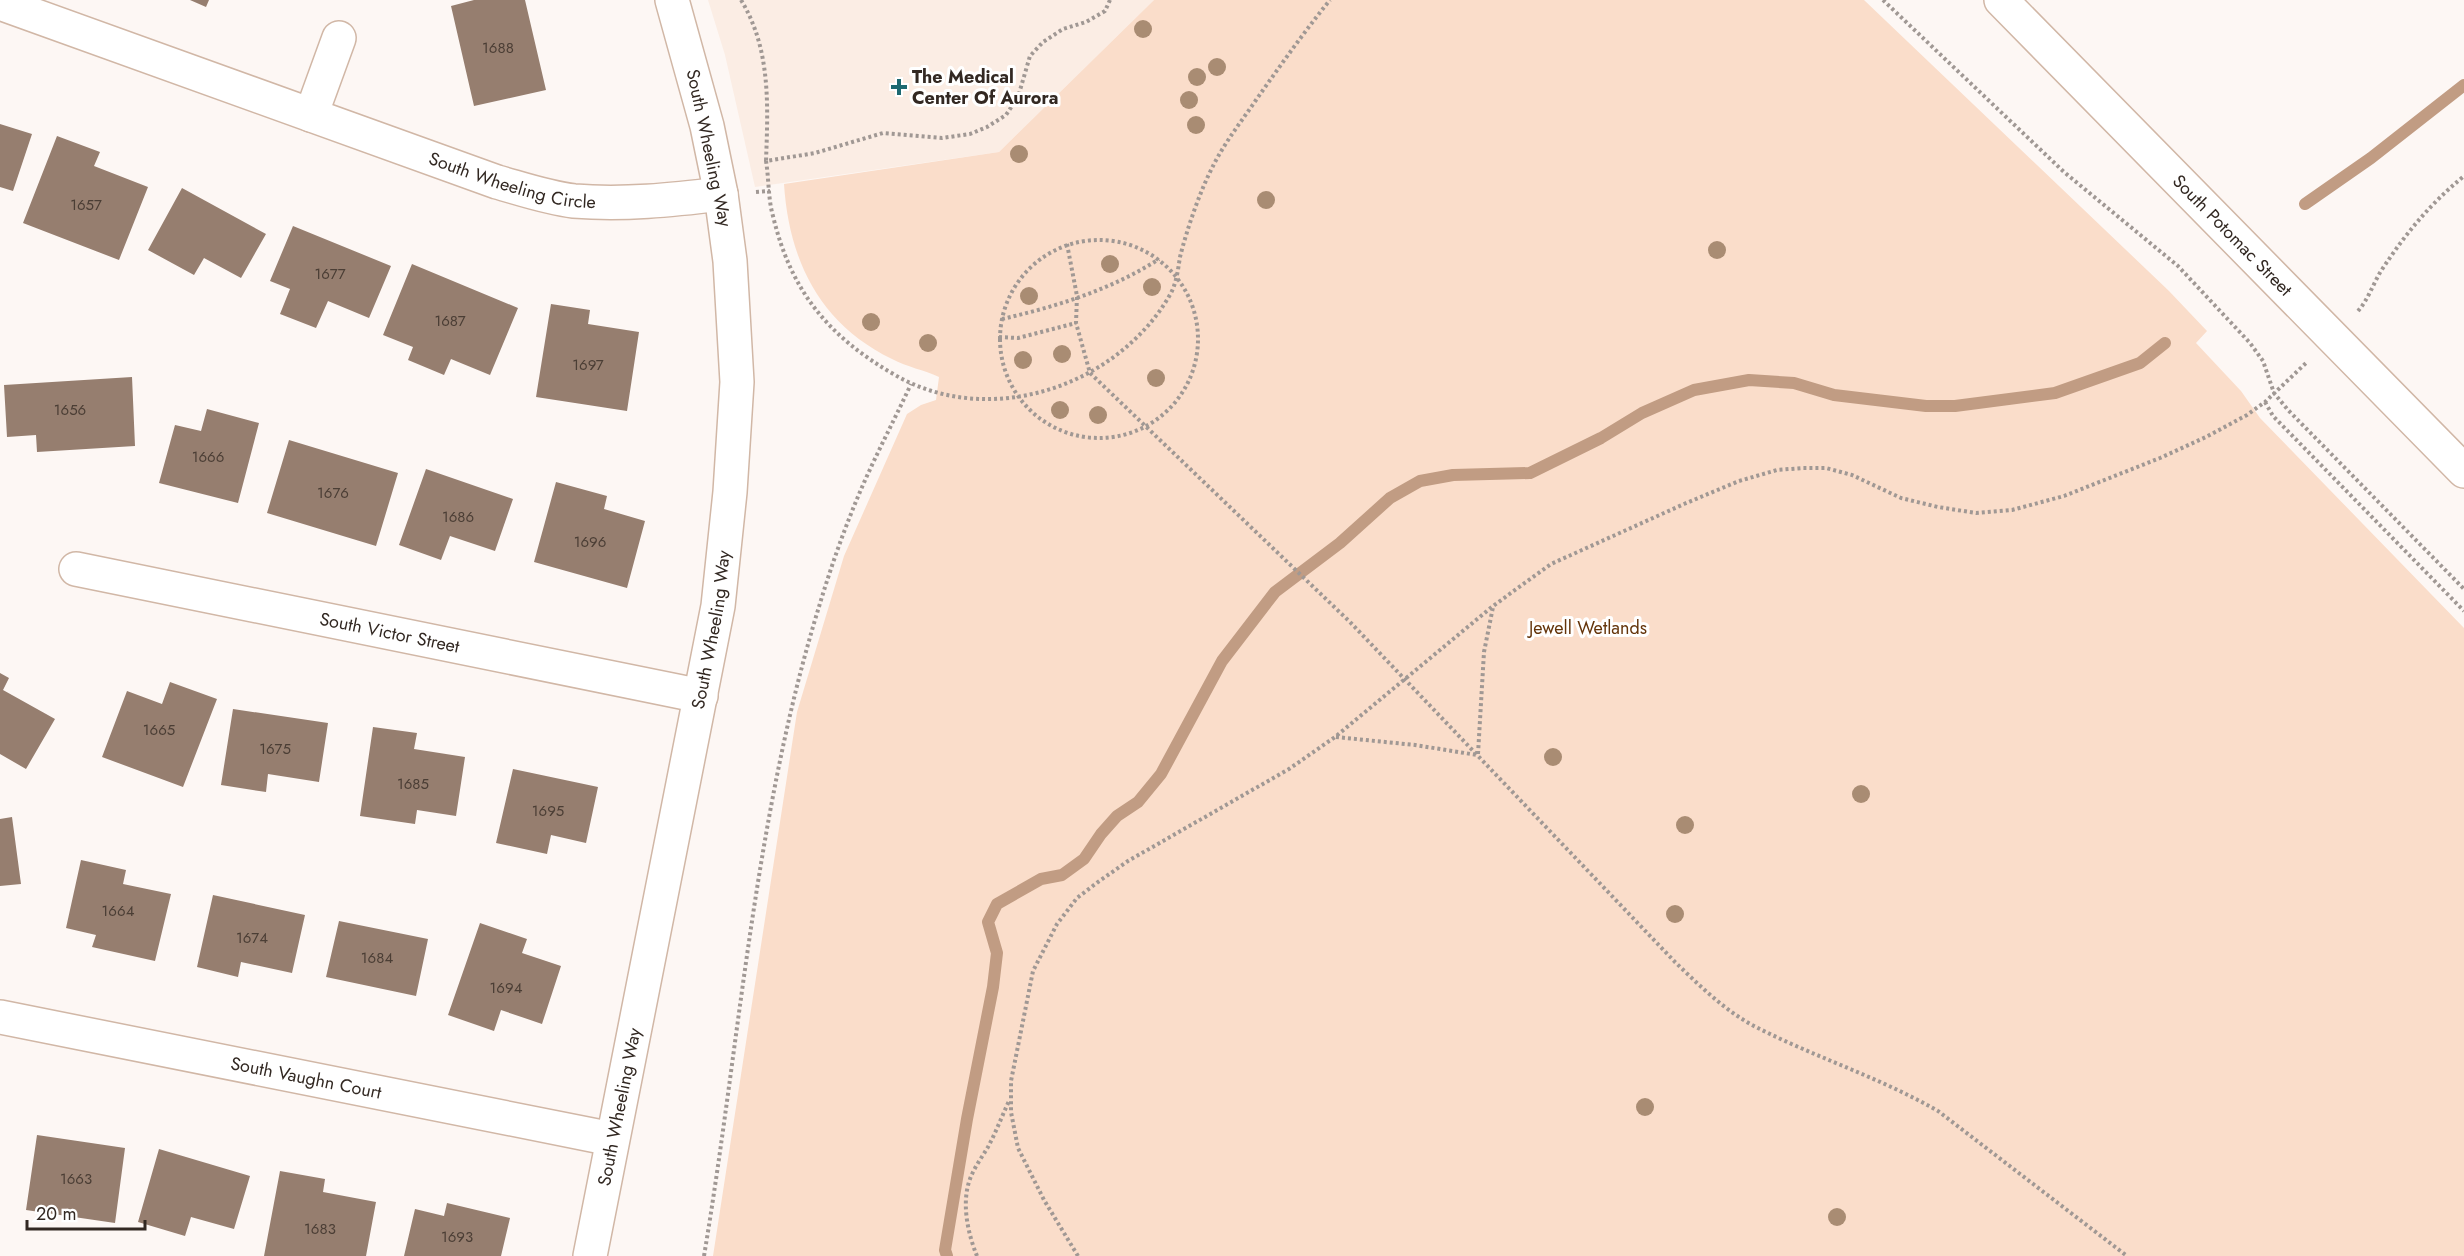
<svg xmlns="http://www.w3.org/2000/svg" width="2464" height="1256" font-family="Jost,sans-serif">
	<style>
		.built { fill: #fbede4 }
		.green { fill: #faddca }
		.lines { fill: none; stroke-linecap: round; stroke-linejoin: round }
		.stream { stroke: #c19c83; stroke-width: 12 }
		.building { fill: #967e6f }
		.minor-casing { stroke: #d1b7a6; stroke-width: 36 }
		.path { stroke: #a09894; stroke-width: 4; stroke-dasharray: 3 3; stroke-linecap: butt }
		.minor { stroke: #fff; stroke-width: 33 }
		.tree { fill: #a98c73 }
		.poi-dot { fill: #1d6971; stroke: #fff; stroke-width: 2 }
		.labels { text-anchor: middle; stroke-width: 6; stroke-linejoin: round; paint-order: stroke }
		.number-label { font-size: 15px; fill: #4b3e35 }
		.poi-label { font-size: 18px; font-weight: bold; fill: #322822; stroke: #fff; text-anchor: start }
		.street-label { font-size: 18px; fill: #322822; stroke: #fff }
		.park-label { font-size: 18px; fill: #64340a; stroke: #fff }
	</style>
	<rect width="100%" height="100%" fill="#fdf7f4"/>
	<path class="built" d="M 708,0 L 1154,0 L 999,152 L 755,187 L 725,55 Z"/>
	<path class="green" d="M 1154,0 L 1864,0 L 2169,291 L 2207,331 L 2196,343 L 2241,391 L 2260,418 L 2464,628 L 2464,1256 L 713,1256 L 797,712 L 844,556 L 907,414 L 921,405 L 936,400 L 939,377 C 924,370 907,367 892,359 C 820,324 789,261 784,184 L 999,152 Z"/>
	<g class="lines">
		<path class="stream" d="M 2305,204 L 2371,158 L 2464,85
			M 947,1256 L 945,1250 L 967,1119 L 993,987 L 997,953 L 988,922 L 997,904 L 1041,879 L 1062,875 L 1084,859 L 1101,834 L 1117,816 L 1138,802 L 1161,774 L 1222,661 L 1275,592 L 1340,543 L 1390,498 L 1420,481 L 1453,475 L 1530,473 L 1601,438 L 1642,413 L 1694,390 L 1749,380 L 1794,383 L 1834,395 L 1926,406 L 1955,406 L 2055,393 L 2140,363 L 2165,343"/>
	</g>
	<path class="building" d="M 190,0 L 209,0 L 206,7 Z
		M 474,0 L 525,0 L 546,90 L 474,106 L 451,6 Z
		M 0,124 L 32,134 L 13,191 L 0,187 Z
		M 57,136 L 100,152 L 94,166 L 148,187 L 119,260 L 23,223 Z
		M 182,188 L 266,234 L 241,278 L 204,258 L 194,275 L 148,250 Z
		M 293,226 L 391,266 L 369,318 L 328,301 L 316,328 L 280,314 L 290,289 L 270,281 Z
		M 412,264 L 518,308 L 490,375 L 451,359 L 444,375 L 408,360 L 413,347 L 383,335 Z
		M 551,304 L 590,310 L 588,324 L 639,332 L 627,411 L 536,397 Z
		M 132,377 L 135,446 L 37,452 L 36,435 L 7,437 L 4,385 Z
		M 207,409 L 259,423 L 238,503 L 159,483 L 175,425 L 201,431 Z
		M 289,440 L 398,473 L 376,546 L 267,513 Z
		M 426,469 L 513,499 L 495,551 L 450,536 L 441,560 L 399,545 Z
		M 556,482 L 607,496 L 604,509 L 645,521 L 627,588 L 534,562 Z
		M 0,673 L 9,678 L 3,690 L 55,719 L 26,769 L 0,754 Z
		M 170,682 L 217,699 L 183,787 L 102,757 L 127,691 L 162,704 Z
		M 233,709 L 328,723 L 319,782 L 268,774 L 266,792 L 221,785 Z
		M 373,727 L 417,733 L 414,749 L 465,757 L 456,816 L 417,810 L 415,824 L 360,816 Z
		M 513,769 L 598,787 L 586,843 L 551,835 L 547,854 L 496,843 Z
		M 12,817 L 21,884 L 0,886 L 0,819 Z
		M 81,860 L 126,870 L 123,884 L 171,894 L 155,961 L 92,947 L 96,935 L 66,928 Z
		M 213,895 L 305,915 L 292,973 L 241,962 L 238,977 L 197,967 Z
		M 339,921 L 428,939 L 416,996 L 326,977 Z
		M 480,923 L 527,939 L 522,953 L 561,966 L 542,1024 L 501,1010 L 494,1031 L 448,1015 Z
		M 37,1135 L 125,1148 L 115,1223 L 26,1210 Z
		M 159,1149 L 250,1176 L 234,1229 L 191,1217 L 185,1236 L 138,1222 Z
		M 280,1171 L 325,1179 L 323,1192 L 376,1202 L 366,1256 L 264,1256 Z
		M 447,1203 L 510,1218 L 501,1256 L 404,1256 L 415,1209 L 444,1216 Z"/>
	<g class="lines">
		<g class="minor-casing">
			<g id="minor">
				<path id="s1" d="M 2001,0 L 2464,471"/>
				<path id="s2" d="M 0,3 L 497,182 C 522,189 548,198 574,201 C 623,205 672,200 721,194"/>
				<path d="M 311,115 L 339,38"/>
				<path id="s3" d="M 76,569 L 701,696"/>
				<path id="s4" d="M 0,1017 L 612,1139"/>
				<path id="s5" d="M 590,1256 L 718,606 L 730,492 L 737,382 L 730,261 L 721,194 L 707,126 L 672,0"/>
			</g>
		</g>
		<path class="path" d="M 741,0 C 771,49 768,106 766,161
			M 1110,0 L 1105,11 L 1086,22 L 1063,29 L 1043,42 L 1030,56 L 1018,97 L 1006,115 L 987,127 L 970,134 L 942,138 L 883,133 L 815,153 L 766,161 C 769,179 768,199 773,216 C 791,292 829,337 895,375 C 990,430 1119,386 1171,293 C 1177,281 1178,269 1180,257 C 1187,229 1200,191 1213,166 C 1225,142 1241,122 1256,100 C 1280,66 1304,32 1330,0
			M 1883,0 L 2064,172 L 2178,266 L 2250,343 L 2263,361 L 2274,393 L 2288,410 L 2464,589
			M 756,192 L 770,191
			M1000 339a99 99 0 1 1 198 0a99 99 0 1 1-198 0Z
			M 1067,244 L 1077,296 L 1076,323 L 1090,373 L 1350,622 L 1675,962 C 1699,985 1724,1010 1754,1026 C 1814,1057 1879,1077 1938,1111 L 2127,1256
			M 2358,311 C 2368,300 2373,284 2381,271 C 2406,233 2429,205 2464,176
			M 1002,319 C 1055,307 1113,289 1159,259
			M 999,337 L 1018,338 L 1076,323
			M 2265,402 L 2273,416 L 2464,611
			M 1336,737 L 1415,745 L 1477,755
			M 1478,754 L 1484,652 L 1493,607
			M 704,1256 C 740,1041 754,820 818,610 C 829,573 842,535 857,499 C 873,460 893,423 911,384
			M 977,1256 C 968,1234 961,1203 970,1179 C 974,1168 982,1157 988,1147 C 996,1132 1002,1116 1009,1101
			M 1078,1256 L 1044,1200 L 1018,1148 L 1011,1112 L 1011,1081 L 1033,971 L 1057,924 L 1077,898 L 1098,882 L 1128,861 L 1289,769 L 1335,737 L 1493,606 L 1551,564 L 1684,504 L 1739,481 L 1777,470 L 1803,468 L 1826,468 L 1852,475 L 1901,498 L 1938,507 L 1976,513 L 2012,510 L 2064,496 L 2160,458 L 2206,437 L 2247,415 L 2265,402 L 2306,363"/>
		<use href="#minor" class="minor"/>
	</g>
	<g class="tree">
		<circle cx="1143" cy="29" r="9"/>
		<circle cx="1217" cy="67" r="9"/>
		<circle cx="1197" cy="77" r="9"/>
		<circle cx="1189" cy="100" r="9"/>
		<circle cx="1196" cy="125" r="9"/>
		<circle cx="1019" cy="154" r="9"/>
		<circle cx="1266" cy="200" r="9"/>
		<circle cx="1717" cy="250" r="9"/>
		<circle cx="1110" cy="264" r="9"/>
		<circle cx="1152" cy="287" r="9"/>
		<circle cx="1029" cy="296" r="9"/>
		<circle cx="871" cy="322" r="9"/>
		<circle cx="928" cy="343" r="9"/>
		<circle cx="1062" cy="354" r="9"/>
		<circle cx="1023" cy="360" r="9"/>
		<circle cx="1156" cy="378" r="9"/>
		<circle cx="1060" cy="410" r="9"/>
		<circle cx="1098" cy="415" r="9"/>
		<circle cx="1553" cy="757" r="9"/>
		<circle cx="1861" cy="794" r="9"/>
		<circle cx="1685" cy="825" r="9"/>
		<circle cx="1675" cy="914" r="9"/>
		<circle cx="1645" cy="1107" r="9"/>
		<circle cx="1837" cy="1217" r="9"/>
	</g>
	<path class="poi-dot" d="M896 78h6v6h6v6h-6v6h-6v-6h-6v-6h6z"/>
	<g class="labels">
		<g class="number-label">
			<text x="498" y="53">1688</text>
			<text x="86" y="210">1657</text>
			<text x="330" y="279">1677</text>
			<text x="450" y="326">1687</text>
			<text x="588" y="370">1697</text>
			<text x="70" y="415">1656</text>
			<text x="208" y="462">1666</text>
			<text x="333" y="498">1676</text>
			<text x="458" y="522">1686</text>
			<text x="590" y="547">1696</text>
			<text x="159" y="735">1665</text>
			<text x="275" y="754">1675</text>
			<text x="413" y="789">1685</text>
			<text x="548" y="816">1695</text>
			<text x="118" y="916">1664</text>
			<text x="252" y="943">1674</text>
			<text x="377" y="963">1684</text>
			<text x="506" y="993">1694</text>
			<text x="76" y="1184">1663</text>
			<text x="320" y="1234">1683</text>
			<text x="457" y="1242">1693</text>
		</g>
		<g class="poi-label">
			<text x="912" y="83">The Medical<tspan x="912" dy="21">Center Of Aurora</tspan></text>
		</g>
		<g class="street-label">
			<text transform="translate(709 148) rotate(78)" y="6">South Wheeling Way</text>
			<text dy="6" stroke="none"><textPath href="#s2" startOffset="543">South Wheeling Circle</textPath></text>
			<text dy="6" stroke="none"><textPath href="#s1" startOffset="330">South Potomac Street</textPath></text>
			<text dy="6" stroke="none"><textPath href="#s5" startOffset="638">South Wheeling Way</textPath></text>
			<text dy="6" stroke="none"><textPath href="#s3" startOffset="320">South Victor Street</textPath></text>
			<text dy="6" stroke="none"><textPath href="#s4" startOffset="312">South Vaughn Court</textPath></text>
			<text dy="6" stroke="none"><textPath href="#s5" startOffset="152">South Wheeling Way</textPath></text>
		</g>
		<g class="park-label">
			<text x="1588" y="634">Jewell Wetlands</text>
		</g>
	</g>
	<path d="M27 1220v9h118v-9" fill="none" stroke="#322822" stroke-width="3"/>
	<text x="36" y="1220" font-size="18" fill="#322822" stroke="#ffffff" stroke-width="4.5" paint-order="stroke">20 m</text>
</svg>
